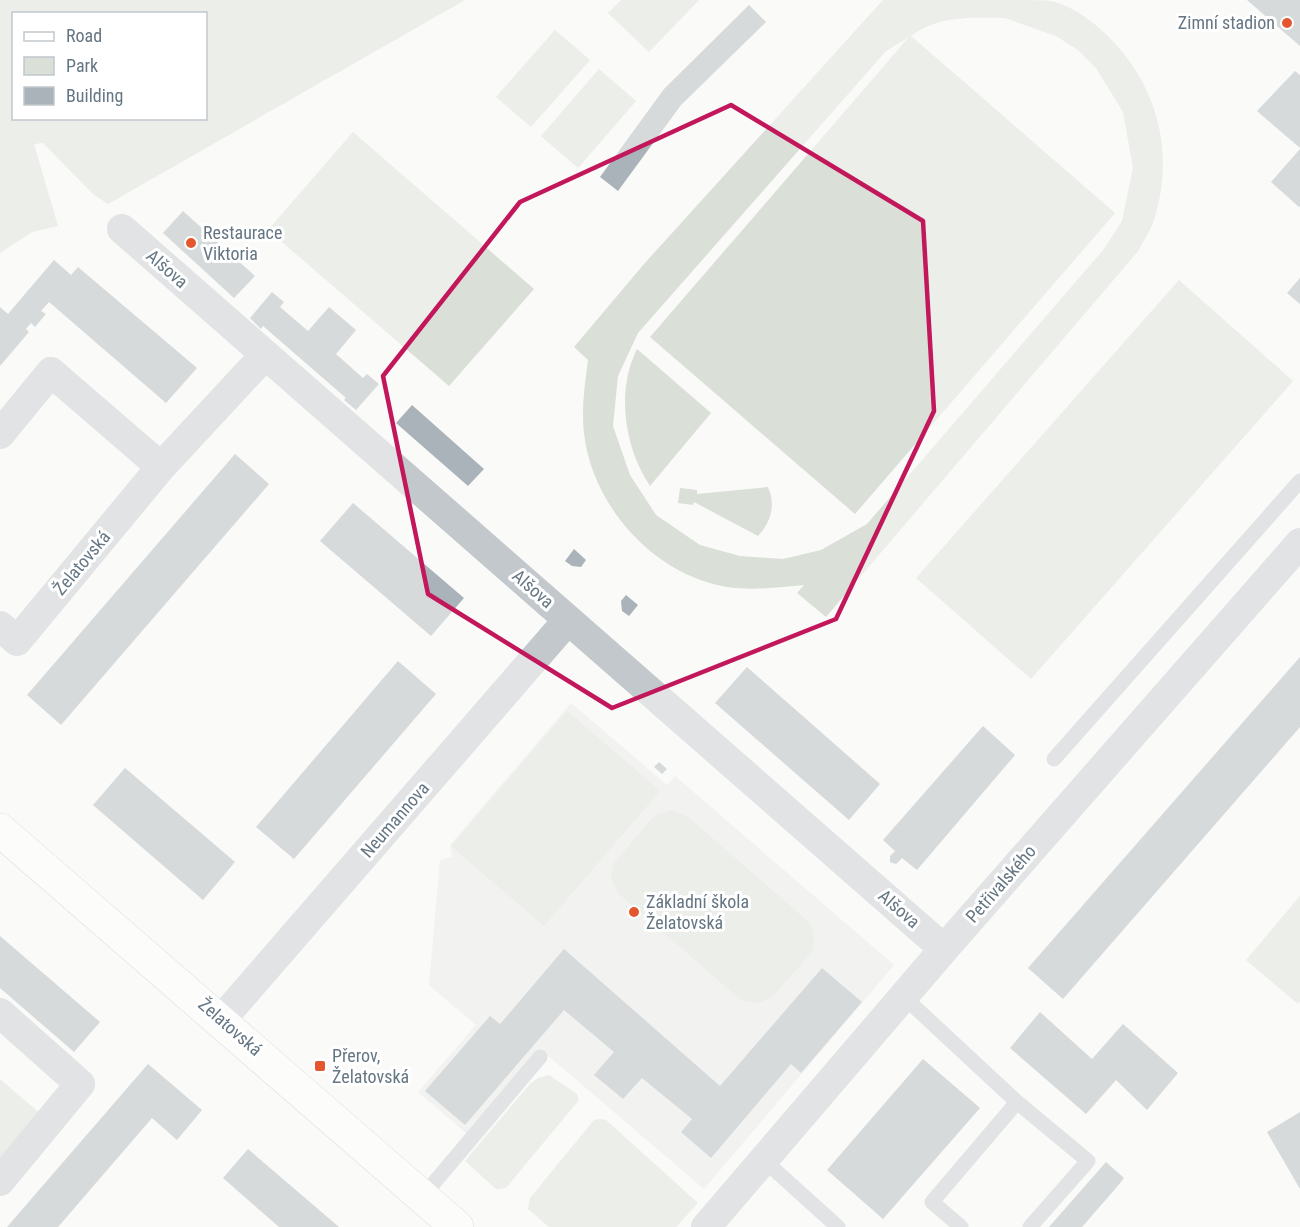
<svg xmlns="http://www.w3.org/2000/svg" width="1300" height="1227" font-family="'Roboto Condensed',sans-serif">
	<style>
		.built { fill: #e8e9e9 }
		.green { fill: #dadfd7; fill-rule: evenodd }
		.building { fill: #aab3b9 }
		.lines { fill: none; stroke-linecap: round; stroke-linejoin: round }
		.secondary-casing { stroke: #b3babf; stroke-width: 34 }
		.lane { stroke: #c3c8cc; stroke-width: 15 }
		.street { stroke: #c3c8cc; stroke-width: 30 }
		.secondary { stroke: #fff; stroke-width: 33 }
		.marked { fill: none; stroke: #c2185b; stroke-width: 4.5; stroke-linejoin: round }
		.poi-dot { fill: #e4572e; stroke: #fff; stroke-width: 2 }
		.labels { text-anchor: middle; stroke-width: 6; stroke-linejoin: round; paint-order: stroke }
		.poi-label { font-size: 18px; fill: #657683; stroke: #fff; text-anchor: start }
		.street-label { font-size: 18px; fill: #657683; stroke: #fff }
	</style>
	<rect width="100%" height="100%" fill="#fafaf8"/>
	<path class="built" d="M 571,703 L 667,785 L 675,776 L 894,965 L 704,1189 L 540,1049 L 466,1133 L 418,1092 L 476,1025 L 429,985 L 440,860 L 452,857 L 450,845 Z"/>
	<path class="green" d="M 0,0 L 465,0 L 108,204 L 93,194 L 43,143 L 34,144 L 58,226 L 32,232 L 0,253 ZM 14,14 L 206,14 L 206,118 L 14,118 Z
		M 621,0 L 699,0 L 649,52 L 608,13 Z
		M 883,0 C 922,0 962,0 1001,0 C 1017,0 1037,0 1052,1 C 1077,8 1101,27 1118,47 C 1160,95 1173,156 1155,217 C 1152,228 1144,239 1139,250 L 826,617 L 797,593 L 804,585 C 778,587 754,591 727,587 C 654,575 592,506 584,433 C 581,409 585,384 588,360 L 574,347 L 644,264 ZM 1005,18 L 1056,36 L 1078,50 L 1096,68 L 1123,112 L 1133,168 L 1122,221 L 1104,249 L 867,524 L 821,550 L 783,559 L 740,556 L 700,545 L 656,515 L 630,475 L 613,426 L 618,376 L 638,333 L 886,51 L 909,37 L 650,337 L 855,514 L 1115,213 L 911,36 C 939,15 972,18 1005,18 Z
		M 555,30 L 590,60 L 531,127 L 496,97 Z
		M 599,69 L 636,101 L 578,168 L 541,136 Z
		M 353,132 L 534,289 L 449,386 L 268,230 Z
		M 1179,280 L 1293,381 L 1031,679 L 916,578 Z
		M 637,349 L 711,413 L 650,486 C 624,447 616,391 637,349 Z
		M 768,487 C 776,505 771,522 758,536 L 694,502 L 693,505 L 678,503 L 680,488 L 697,490 L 697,494 Z
		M 567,711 L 660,791 L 544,926 L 451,846 Z
		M 672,810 L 688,817 L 811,924 L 814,938 L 812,952 L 772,997 L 758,1003 L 741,1000 L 618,893 L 611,878 L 614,863 L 655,815 Z
		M 1300,896 L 1300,1001 L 1298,1004 L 1246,960 Z
		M 549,1075 L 577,1094 L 579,1100 L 506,1188 L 496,1189 L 465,1161 L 530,1084 L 538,1078 Z
		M 0,1079 L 43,1116 L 0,1166 Z
		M 600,1119 L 606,1120 L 698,1203 L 676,1227 L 549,1227 L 528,1209 L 530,1198 L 594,1120 Z"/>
	<path class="building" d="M 1247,0 L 1300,0 L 1300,46 Z
		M 749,5 L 766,22 L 681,105 L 618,191 L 600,177 L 664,89 Z
		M 1295,71 L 1300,75 L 1300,148 L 1257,111 Z
		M 1300,149 L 1300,206 L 1299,207 L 1271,182 Z
		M 183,211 L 255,276 L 234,298 L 163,233 Z
		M 54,260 L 71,275 L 78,267 L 197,368 L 166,403 L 49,302 L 41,311 L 46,314 L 35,327 L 31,323 L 26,329 L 29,332 L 0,366 L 0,307 L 8,314 Z
		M 1300,278 L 1300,304 L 1287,293 Z
		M 272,292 L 284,302 L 280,307 L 308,331 L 329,307 L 356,330 L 336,354 L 363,378 L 367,374 L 379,384 L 356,410 L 344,400 L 346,398 L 263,326 L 261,329 L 250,318 Z
		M 412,405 L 484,469 L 468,486 L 396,423 Z
		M 235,454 L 269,484 L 61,725 L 27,695 Z
		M 353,503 L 464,598 L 431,636 L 320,541 Z
		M 574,549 L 586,560 L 581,567 L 572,566 L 565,561 Z
		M 626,595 L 638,605 L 629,616 L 622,611 L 621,601 Z
		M 1300,657 L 1300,727 L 1063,999 L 1028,968 Z
		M 398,661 L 436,694 L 294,859 L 256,827 Z
		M 747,667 L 880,784 L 849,820 L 715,703 Z
		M 983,726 L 1015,755 L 917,870 L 902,858 L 896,864 L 890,862 L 890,856 L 895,851 L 883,840 Z
		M 659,762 L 667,769 L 662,774 L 654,767 Z
		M 125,768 L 235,862 L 203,900 L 93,805 Z
		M 0,936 L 100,1022 L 74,1052 L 0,988 Z
		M 564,949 L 720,1086 L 822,968 L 862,1002 L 801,1073 L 791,1064 L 711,1158 L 681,1132 L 692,1119 L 642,1078 L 623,1099 L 594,1075 L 614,1052 L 564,1010 L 465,1125 L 425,1091 L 490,1016 L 500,1024 Z
		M 1040,1012 L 1092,1059 L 1123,1024 L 1178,1073 L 1147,1110 L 1116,1080 L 1086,1114 L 1010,1048 Z
		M 923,1059 L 980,1108 L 883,1219 L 827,1170 Z
		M 148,1064 L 202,1110 L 177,1140 L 152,1118 L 58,1227 L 7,1227 Z
		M 1300,1112 L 1300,1189 L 1267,1132 Z
		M 248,1149 L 339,1227 L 279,1227 L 223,1178 Z
		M 1106,1162 L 1124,1178 L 1116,1188 L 1082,1227 L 1049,1227 Z"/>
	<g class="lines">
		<g class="secondary-casing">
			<path id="secondary" d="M 0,830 L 457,1227"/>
		</g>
		<path class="lane" d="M 1054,759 L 1300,481
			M 904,997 L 1017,1102 L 1088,1161 L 1030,1227
			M 765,1161 L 838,1227
			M 422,1197 L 540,1057
			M 961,1227 L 932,1202 L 1017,1102"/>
		<path class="street" d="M 122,229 L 944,949
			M 0,434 L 51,372 L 161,467 L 17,641 L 0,626
			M 161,467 L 265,355
			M 0,1013 L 80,1084 L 0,1181
			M 221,1020 L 568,620
			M 706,1227 L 944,949 L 1300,543"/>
		<use href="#secondary" class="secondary"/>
	</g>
	<path d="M0 0H1300V1227H0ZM 731,105 L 923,221 L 934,411 L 836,619 L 612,708 L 428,594 L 383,376 L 520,202 Z" fill="#fafaf8" fill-opacity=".55" fill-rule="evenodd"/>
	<path class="marked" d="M 731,105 L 923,221 L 934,411 L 836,619 L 612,708 L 428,594 L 383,376 L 520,202 Z"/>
	<g class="poi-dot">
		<circle cx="1287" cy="23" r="6"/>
		<circle cx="191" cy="243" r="6"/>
		<circle cx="634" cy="912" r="6"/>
		<rect x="314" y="1060" width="12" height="12" rx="3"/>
	</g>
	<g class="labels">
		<g class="poi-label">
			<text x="1275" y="29" text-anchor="end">Zimní stadion</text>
			<text x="203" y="239">Restaurace<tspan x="203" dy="21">Viktoria</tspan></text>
			<text x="646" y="908">Základní škola<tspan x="646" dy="21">Želatovská</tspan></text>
			<text x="332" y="1062">Přerov,<tspan x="332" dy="21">Želatovská</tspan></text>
		</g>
		<g class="street-label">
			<text transform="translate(167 269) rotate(41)" y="6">Alšova</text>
			<text transform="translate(82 563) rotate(-50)" y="6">Želatovská</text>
			<text transform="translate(533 589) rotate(41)" y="6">Alšova</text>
			<text transform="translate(395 820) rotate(-49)" y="6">Neumannova</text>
			<text transform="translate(1001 884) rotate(-49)" y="6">Petřivalského</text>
			<text transform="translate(899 909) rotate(41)" y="6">Alšova</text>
			<text transform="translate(230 1027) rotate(41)" y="6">Želatovská</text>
		</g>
	</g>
	<rect x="12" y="12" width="195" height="108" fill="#ffffff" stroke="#c1c8cd" stroke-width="1.5"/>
	<rect x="24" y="32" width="30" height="9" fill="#ffffff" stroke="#c1c8cd" stroke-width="1.5"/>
	<text x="66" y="42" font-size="18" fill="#657683">Road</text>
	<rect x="24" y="57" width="30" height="18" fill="#dadfd7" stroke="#c1c8cd" stroke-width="1.5"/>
	<text x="66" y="72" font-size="18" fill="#657683">Park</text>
	<rect x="24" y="87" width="30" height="18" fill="#aab3b9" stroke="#c1c8cd" stroke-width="1.5"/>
	<text x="66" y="102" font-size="18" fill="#657683">Building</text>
</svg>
